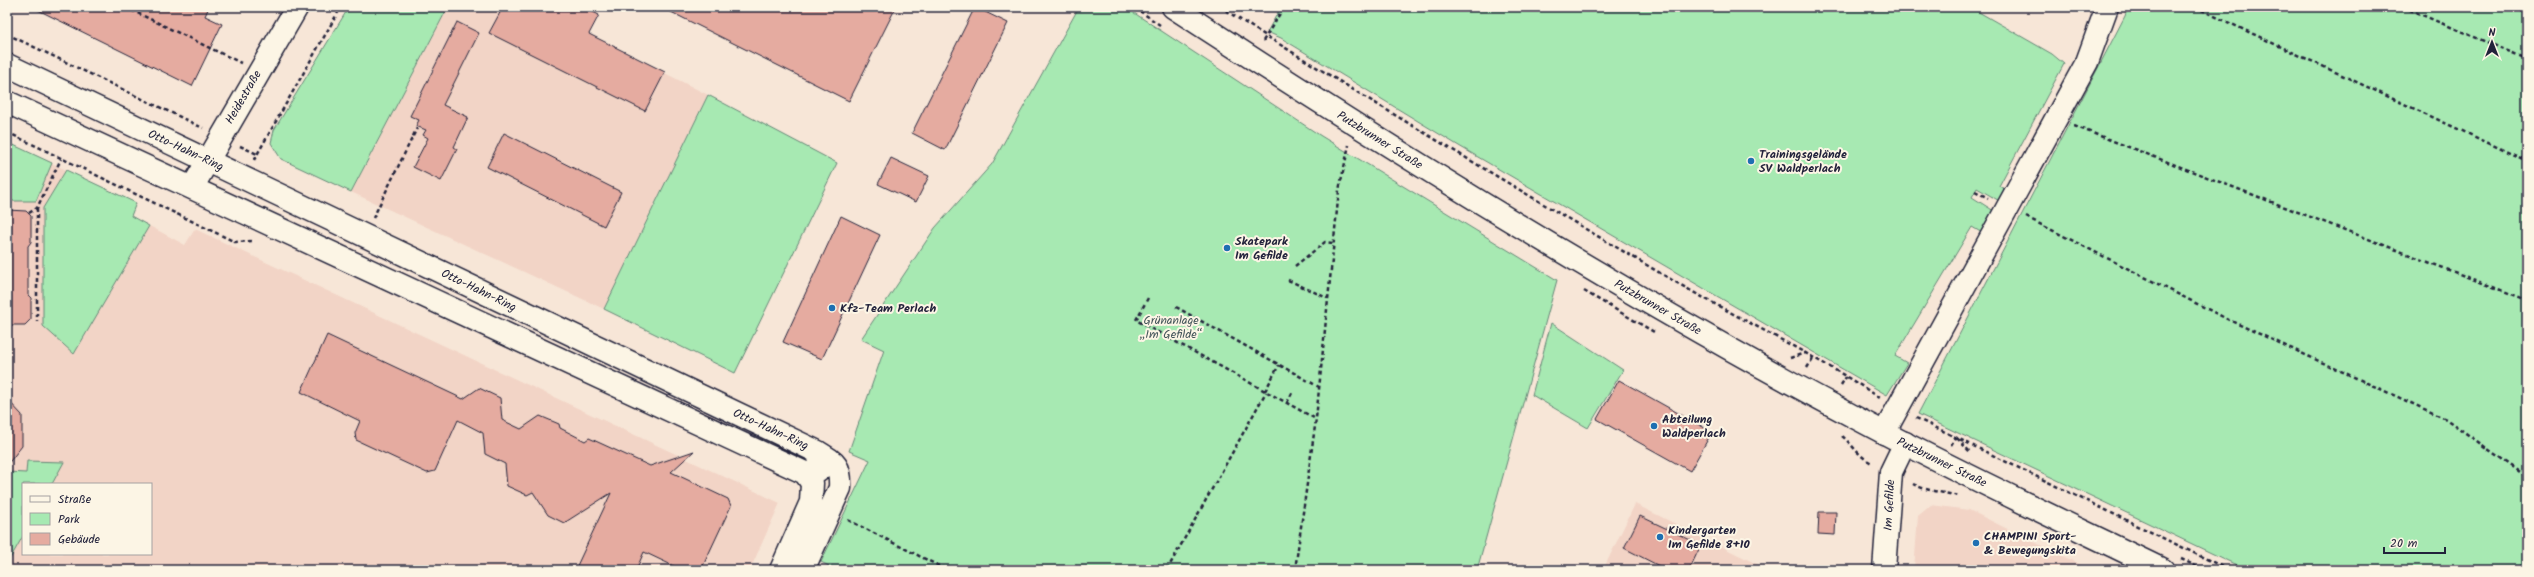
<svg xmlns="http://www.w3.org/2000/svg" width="2534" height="577" font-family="Kalam,sans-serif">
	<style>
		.built { fill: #f2d4c6; fill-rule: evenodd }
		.green { fill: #a7e9b2; stroke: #648676 }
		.building { fill: #e5aba0; stroke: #22223b }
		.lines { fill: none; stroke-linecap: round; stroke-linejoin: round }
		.minor-casing { stroke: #22223b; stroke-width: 25 }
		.major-casing { stroke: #22223b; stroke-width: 25 }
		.path { stroke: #22223b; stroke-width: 2.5; stroke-dasharray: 4 3; stroke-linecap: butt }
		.minor { stroke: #fcf5e5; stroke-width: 22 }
		.major { stroke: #fcf5e5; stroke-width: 22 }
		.poi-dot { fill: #1f6fb2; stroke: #fcf5e5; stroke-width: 1.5 }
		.labels { text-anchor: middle; stroke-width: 4; stroke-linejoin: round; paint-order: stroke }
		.street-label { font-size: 12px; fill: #22223b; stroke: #fcf5e5 }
		.poi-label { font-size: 12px; font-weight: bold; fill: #22223b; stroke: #fcf5e5; text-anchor: start }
		.park-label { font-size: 12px; fill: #435459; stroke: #fcf5e5 }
	</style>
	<rect width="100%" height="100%" fill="#f7e6d7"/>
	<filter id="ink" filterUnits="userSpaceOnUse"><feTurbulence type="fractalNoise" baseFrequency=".025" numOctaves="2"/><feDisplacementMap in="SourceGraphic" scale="8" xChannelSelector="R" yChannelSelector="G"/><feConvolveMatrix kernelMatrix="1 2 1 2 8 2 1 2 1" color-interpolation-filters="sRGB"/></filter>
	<g filter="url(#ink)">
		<path class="built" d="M 448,7 L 535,7 L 708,95 L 604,309 L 351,192 Z
			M 7,142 L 136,203 L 131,216 L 185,245 L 195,229 L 780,503 L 750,570 L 7,570 ZM 23,484 L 151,484 L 151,554 L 23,554 Z
			M 1635,504 L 1769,570 L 1603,570 Z
			M 1931,505 L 1969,510 L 2091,570 L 1914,570 L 1918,516 Z"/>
		<path class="green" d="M 349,7 L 448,7 L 351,192 L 281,159 L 271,143 L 274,130 Z
			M 1079,7 L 1125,7 L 1321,136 L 1557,280 L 1477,570 L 837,570 L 821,562 L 870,460 L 849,451 L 884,350 L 861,339 L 935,228 L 992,164 Z
			M 1281,7 L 1970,7 L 2052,54 L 2064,64 L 1999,186 L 2010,192 L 2003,203 L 1977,188 L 1972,197 L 1997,213 L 1984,234 L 1972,227 L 1895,356 L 1907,363 L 1887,395 L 1459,146 L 1281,38 L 1267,32 Z
			M 2128,7 L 2527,7 L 2527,570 L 2247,570 L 1918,414 L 2125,16 Z
			M 708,95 L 837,163 L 735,373 L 604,309 Z
			M 7,142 L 52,163 L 36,201 L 7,201 Z
			M 66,170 L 136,203 L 131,216 L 149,226 L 74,354 L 43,326 L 43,208 Z
			M 1551,323 L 1623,370 L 1588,428 L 1532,395 Z
			M 27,461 L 64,462 L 52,484 L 23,484 L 23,536 L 7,564 L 7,472 L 26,473 Z"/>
		<path class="building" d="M 32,7 L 209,7 L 205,16 L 222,24 L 192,86 Z
			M 503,7 L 583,7 L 599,15 L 589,34 L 665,72 L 645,111 L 489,33 Z
			M 661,7 L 896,7 L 849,101 Z
			M 975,7 L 1008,23 L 945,150 L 912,133 Z
			M 457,22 L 479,33 L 443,105 L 468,117 L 454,147 L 457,149 L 441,181 L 413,167 L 428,138 L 423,135 L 426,130 L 416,126 L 419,120 L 410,116 Z
			M 504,133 L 621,192 L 604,226 L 487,167 Z
			M 891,158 L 929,176 L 916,202 L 878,184 Z
			M 7,210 L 26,211 L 31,216 L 31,242 L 28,246 L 28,295 L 31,298 L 31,319 L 25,325 L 7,325 Z
			M 841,216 L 880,235 L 822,359 L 783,342 Z
			M 327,335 L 463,399 L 479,388 L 500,398 L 502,420 L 521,429 L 540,416 L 559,424 L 560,428 L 585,441 L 589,438 L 650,466 L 694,451 L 671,472 L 728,499 L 731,506 L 701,570 L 682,570 L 644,552 L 636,570 L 575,570 L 611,493 L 564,523 L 548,515 L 533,492 L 527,495 L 507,486 L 505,464 L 485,454 L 483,433 L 458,420 L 435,471 L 427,473 L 356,440 L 355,433 L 360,421 L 301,392 Z
			M 1619,380 L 1712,432 L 1690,471 L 1597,419 Z
			M 7,399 L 22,415 L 22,446 L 7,465 Z
			M 1819,512 L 1836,512 L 1835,535 L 1818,534 Z
			M 1640,516 L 1701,545 L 1689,570 L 1667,570 L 1624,548 Z"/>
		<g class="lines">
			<g class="minor-casing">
				<path id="minor" d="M 7,65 L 818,452 C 836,463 841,466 840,488 L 803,570
					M 7,102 L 805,473 L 814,473 L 821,468 L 818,452
					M 192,188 L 297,7
					M 1884,433 L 2087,62 L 2107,7
					M 781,570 L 811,502 L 812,483 L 805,473
					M 1884,570 L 1891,472 L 1905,443"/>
			</g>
			<g class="major-casing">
				<path id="major" d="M 1173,7 C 1397,153 1624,295 1860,420 C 1959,473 2062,521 2163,570"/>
			</g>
			<path class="path" d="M 125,7 L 241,63
				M 1134,7 L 1160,25
				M 1220,7 C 1369,101 1521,191 1672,280 C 1741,320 1814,354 1880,398
				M 2195,7 L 2527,161
				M 2403,7 L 2527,59
				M 7,34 L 203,128
				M 1263,41 L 1284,7
				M 2074,126 L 2527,300
				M 7,132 L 235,242 L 254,241
				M 240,146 L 257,154
				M 254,160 L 341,7
				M 1975,191 L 1988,198
				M 37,208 L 37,321
				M 29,213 L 37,208 L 61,159
				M 2026,217 L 2229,320 L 2446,419 L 2527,477
				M 373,218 L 417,128
				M 1295,266 L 1325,242 L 1333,243
				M 1288,280 L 1327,298
				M 1584,291 L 1654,332
				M 1148,298 L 1136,320 L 1316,419
				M 1176,307 L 1319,387
				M 1790,358 L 1805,353
				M 1807,368 L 1813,358
				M 1841,385 L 1846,377
				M 1265,391 L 1279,365
				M 1287,403 L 1292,393
				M 1916,418 L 2229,570
				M 1842,436 C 1853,445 1859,457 1872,463
				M 1957,438 L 1970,452
				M 1951,445 L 1956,437
				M 1913,484 C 1926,491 1943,492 1958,496
				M 848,520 L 947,570
				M 2181,559 L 2204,570
				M 1167,570 L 1266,392
				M 1295,570 L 1316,419 L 1339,190 L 1349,145"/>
			<use href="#minor" class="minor"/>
			<use href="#major" class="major"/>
		</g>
	</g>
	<g class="poi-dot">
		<circle cx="1751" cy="161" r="4"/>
		<circle cx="1227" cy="248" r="4"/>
		<circle cx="832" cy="308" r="4"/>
		<circle cx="1654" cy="426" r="4"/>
		<circle cx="1660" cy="537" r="4"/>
		<circle cx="1976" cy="543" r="4"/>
	</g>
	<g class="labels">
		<g class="street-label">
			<text transform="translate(243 97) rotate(-60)" y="4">Heidestraße</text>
			<text transform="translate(1380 140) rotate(32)" y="4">Putzbrunner Straße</text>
			<text transform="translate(186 150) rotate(25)" y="4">Otto-Hahn-Ring</text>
			<text transform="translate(479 290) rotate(26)" y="4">Otto-Hahn-Ring</text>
			<text transform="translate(1658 307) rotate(30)" y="4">Putzbrunner Straße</text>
			<text transform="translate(771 429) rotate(25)" y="4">Otto-Hahn-Ring</text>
			<text transform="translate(1942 462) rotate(26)" y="4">Putzbrunner Straße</text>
			<text transform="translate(1889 505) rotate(-87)" y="4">Im Gefilde</text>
		</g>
		<g class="poi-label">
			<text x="1759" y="158">Trainingsgelände<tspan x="1759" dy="14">SV Waldperlach</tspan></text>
			<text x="1235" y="245">Skatepark<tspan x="1235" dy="14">Im Gefilde</tspan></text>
			<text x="840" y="312">Kfz-Team Perlach</text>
			<text x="1662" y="423">Abteilung<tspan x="1662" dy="14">Waldperlach</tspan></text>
			<text x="1668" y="534">Kindergarten<tspan x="1668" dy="14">Im Gefilde 8+10</tspan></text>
			<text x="1984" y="540">CHAMPINI Sport-<tspan x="1984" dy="14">&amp; Bewegungskita</tspan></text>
		</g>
		<g class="park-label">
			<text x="1171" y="324">Grünanlage<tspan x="1171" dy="14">„Im Gefilde“</tspan></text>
		</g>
	</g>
	<rect width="2534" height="577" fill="none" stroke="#fcf5e5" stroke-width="24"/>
	<rect x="12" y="12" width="2510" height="553" fill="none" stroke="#22223b" stroke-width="1.5" filter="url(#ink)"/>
	<rect x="22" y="483" width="130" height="72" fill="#fcf5e5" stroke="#a5a1a1"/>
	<rect x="30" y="496" width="20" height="6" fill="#fcf5e5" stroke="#a5a1a1"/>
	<text x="58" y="503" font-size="12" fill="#22223b">Straße</text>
	<rect x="30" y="513" width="20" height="12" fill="#a7e9b2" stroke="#a5a1a1"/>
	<text x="58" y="523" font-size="12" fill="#22223b">Park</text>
	<rect x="30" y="533" width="20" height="12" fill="#e5aba0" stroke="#a5a1a1"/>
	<text x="58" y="543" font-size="12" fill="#22223b">Gebäude</text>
	<g transform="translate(2492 42)" stroke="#fcf5e5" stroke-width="3" paint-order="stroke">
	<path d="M0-3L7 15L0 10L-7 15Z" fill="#22223b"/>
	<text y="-6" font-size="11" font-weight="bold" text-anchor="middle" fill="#22223b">N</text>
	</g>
	<path d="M2384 547v6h61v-6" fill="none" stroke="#22223b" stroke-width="2"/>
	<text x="2390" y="547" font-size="12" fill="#22223b" stroke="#fcf5e5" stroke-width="3" paint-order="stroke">20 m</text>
</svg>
